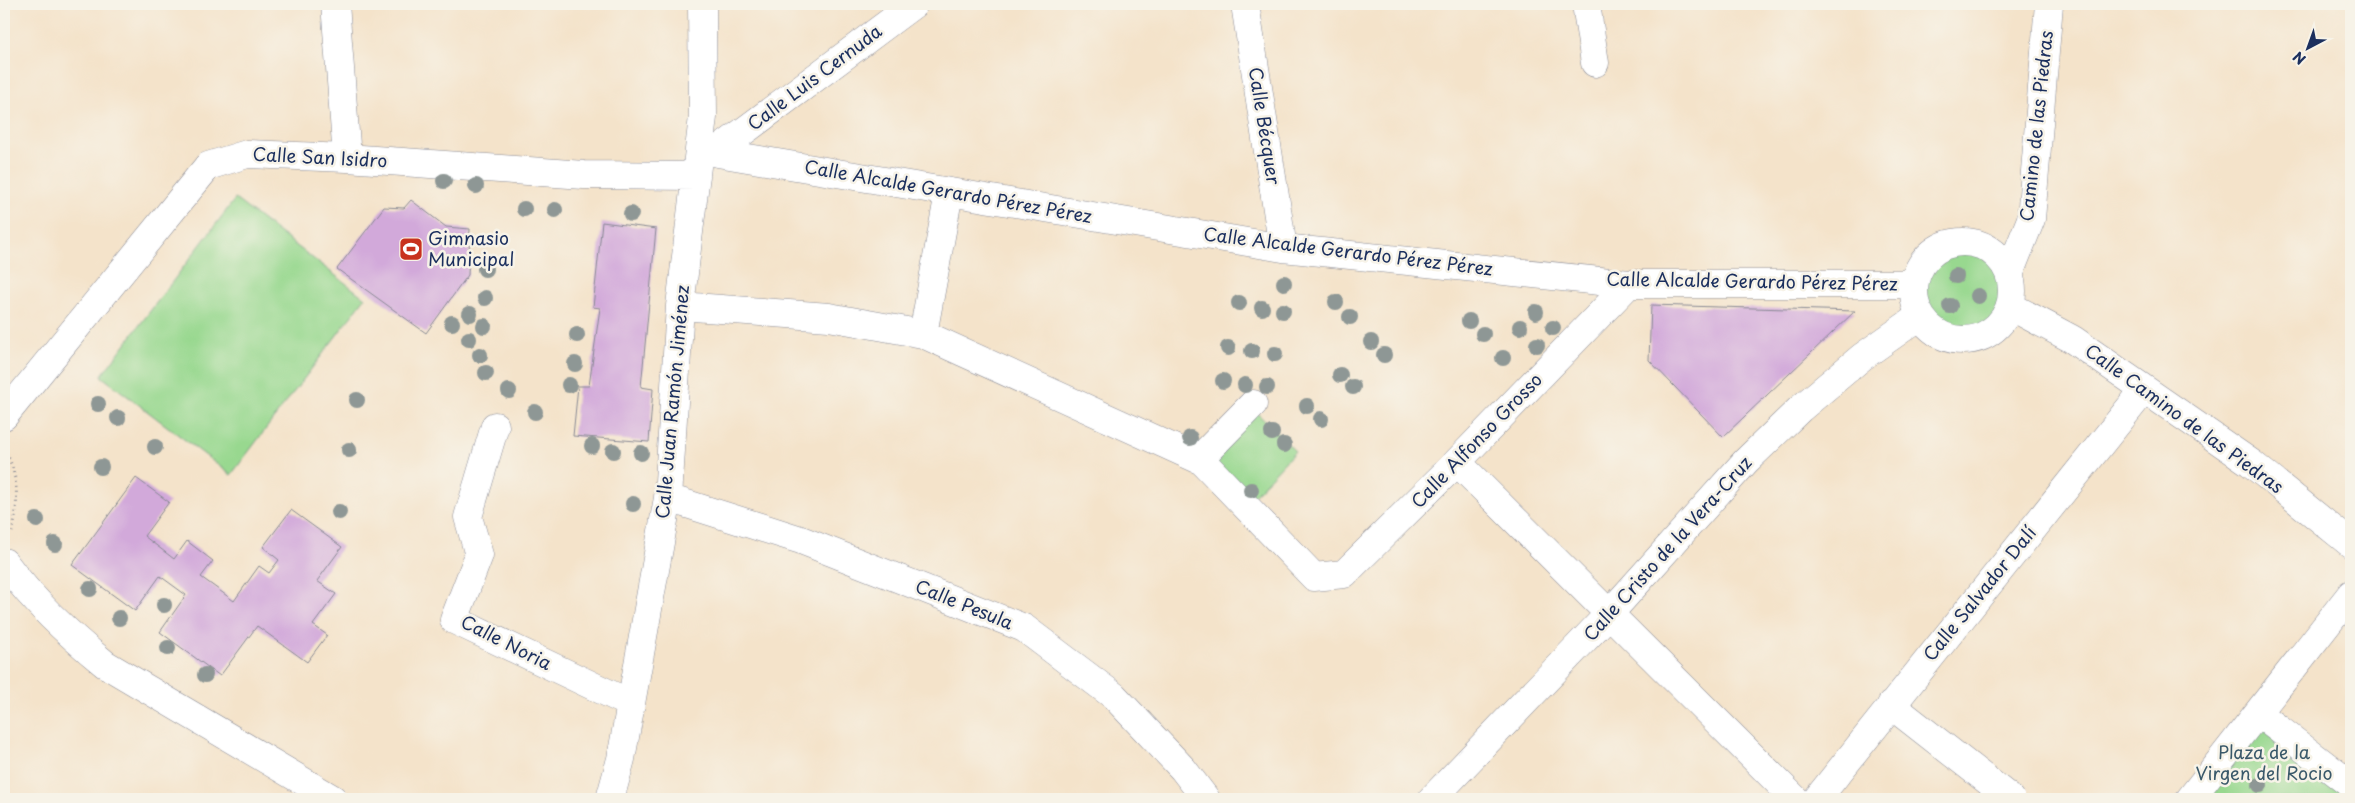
<svg xmlns="http://www.w3.org/2000/svg" width="2355" height="803" font-family="'Playpen Sans',sans-serif">
	<style>
		.green { fill: #98d88f; stroke: #5a8476 }
		.building { fill: #d2a9da }
		.lines { fill: none; stroke-linecap: round; stroke-linejoin: round }
		.minor-casing { stroke: #888994; stroke-width: 29 }
		.path { stroke: #888994; stroke-width: 3; stroke-dasharray: 1 4; stroke-linecap: butt }
		.minor { stroke: #fff; stroke-width: 28 }
		.tree { fill: #8e9795 }
		.labels { text-anchor: middle; stroke-width: 5; stroke-linejoin: round; paint-order: stroke }
		.street-label { font-size: 18px; fill: #1b2f5e; stroke: #f7f3e8 }
		.poi-label { font-size: 18px; fill: #1b2f5e; stroke: #f7f3e8; text-anchor: start }
		.park-label { font-size: 18px; fill: #3a596a; stroke: #f7f3e8 }
	</style>
	<rect width="100%" height="100%" fill="#f7f3e8"/>
	<filter id="ink" filterUnits="userSpaceOnUse"><feTurbulence type="fractalNoise" baseFrequency=".02" numOctaves="2"/><feDisplacementMap in="SourceGraphic" scale="10" xChannelSelector="R" yChannelSelector="G"/><feConvolveMatrix kernelMatrix="1 2 1 2 8 2 1 2 1" color-interpolation-filters="sRGB"/></filter>
	<filter id="wash" filterUnits="userSpaceOnUse"><feTurbulence type="fractalNoise" baseFrequency=".0096" numOctaves="4" result="noise"/><feDisplacementMap in="SourceGraphic" scale="20" xChannelSelector="R" yChannelSelector="G"/><feGaussianBlur stdDeviation="1.12" result="paint"/><feColorMatrix in="noise" values="0 0 0 0 0 0 0 0 0 0 0 0 0 0 0 0 0 1.4 0 .05"/><feComposite in="paint" operator="in"/></filter>
	<g filter="url(#wash)">
		<rect width="100%" height="100%" fill="#f4e3ca"/>
		<path class="green" d="M 235,199 L 365,298 L 231,475 L 101,376 Z
			M1922 290a41 41 0 1 1 82 0a41 41 0 1 1-82 0Z
			M 1253,409 L 1295,451 L 1245,505 L 1202,461 Z
			M 2258,713 L 2351,785 L 2351,799 L 2190,799 Z"/>
		<g id="blocks">
			<path class="building" d="M 411,200 L 446,227 L 470,229 L 468,275 L 426,333 L 337,269 L 384,207 L 404,208 Z
				M 602,222 L 656,229 L 641,387 L 653,389 L 649,442 L 573,436 L 578,386 L 589,386 L 600,308 L 593,307 Z
				M 1651,305 L 1855,311 L 1723,437 L 1649,360 Z
				M 136,478 L 169,502 L 144,536 L 174,559 L 187,541 L 213,561 L 201,577 L 234,601 L 259,566 L 269,573 L 279,560 L 263,547 L 291,510 L 342,547 L 317,581 L 336,594 L 313,625 L 327,635 L 307,662 L 257,626 L 220,676 L 160,632 L 186,595 L 160,576 L 135,611 L 72,565 Z"/>
		</g>
	</g>
	<g filter="url(#ink)">
		<use href="#blocks" fill-opacity="0" stroke="#888994" stroke-width="1"/>
		<g class="lines">
			<g class="minor-casing">
				<path id="minor" d="M 335,4 L 347,158
					M 1245,4 L 1283,248
					M 1586,4 L 1595,63
					M 700,150 L 1283,248 L 1629,284 L 1913,284
					M 716,152 L 914,4
					M1914 291a49 49 0 1 1 98 0a49 49 0 1 1-98 0Z
					M 2009,274 L 2031,219 L 2049,4
					M 680,306 L 829,317 L 923,334 L 1202,461 L 1314,577 L 1344,574 L 1457,462 L 1629,284
					M 2010,306 L 2072,339 L 2251,463 L 2351,544
					M 923,334 L 949,193
					M 4,416 L 208,166 L 247,154 L 347,158 L 584,175 L 696,176
					M 495,426 L 468,517 L 479,555 L 454,620 L 631,704
					M 1199,459 L 1253,404
					M 1457,462 L 1795,799
					M 668,498 L 801,540 L 1024,628 L 1114,696 L 1183,769 L 1206,799
					M 4,562 C 34,602 66,632 105,664 L 333,799
					M 1891,705 L 2011,799
					M 2258,713 L 2351,785
					M 610,799 L 621,759 L 668,498 L 680,306 L 703,117 L 702,4
					M 1432,799 L 1609,614 L 1746,461 L 1800,409 L 1862,357 L 1920,316
					M 1817,799 L 2144,390
					M 2190,799 L 2351,594"/>
			</g>
			<path class="path" d="M 4,449 C 19,473 19,506 12,532"/>
			<use href="#minor" class="minor"/>
		</g>
		<g class="tree">
			<circle cx="444" cy="181" r="8"/>
			<circle cx="476" cy="186" r="8"/>
			<circle cx="524" cy="209" r="8"/>
			<circle cx="555" cy="210" r="8"/>
			<circle cx="631" cy="214" r="8"/>
			<circle cx="485" cy="269" r="8"/>
			<circle cx="1956" cy="276" r="8"/>
			<circle cx="1284" cy="283" r="8"/>
			<circle cx="1978" cy="296" r="8"/>
			<circle cx="485" cy="298" r="8"/>
			<circle cx="1336" cy="302" r="8"/>
			<circle cx="1239" cy="303" r="8"/>
			<circle cx="1950" cy="306" r="8"/>
			<circle cx="1262" cy="308" r="8"/>
			<circle cx="1283" cy="311" r="8"/>
			<circle cx="1536" cy="312" r="8"/>
			<circle cx="470" cy="314" r="8"/>
			<circle cx="1350" cy="317" r="8"/>
			<circle cx="1469" cy="321" r="8"/>
			<circle cx="452" cy="323" r="8"/>
			<circle cx="484" cy="326" r="8"/>
			<circle cx="1520" cy="327" r="8"/>
			<circle cx="1553" cy="328" r="8"/>
			<circle cx="1483" cy="334" r="8"/>
			<circle cx="577" cy="335" r="8"/>
			<circle cx="469" cy="339" r="8"/>
			<circle cx="1371" cy="342" r="8"/>
			<circle cx="1537" cy="345" r="8"/>
			<circle cx="1228" cy="348" r="8"/>
			<circle cx="1252" cy="351" r="8"/>
			<circle cx="1275" cy="354" r="8"/>
			<circle cx="480" cy="355" r="8"/>
			<circle cx="1384" cy="355" r="8"/>
			<circle cx="1503" cy="358" r="8"/>
			<circle cx="575" cy="364" r="8"/>
			<circle cx="486" cy="373" r="8"/>
			<circle cx="1340" cy="375" r="8"/>
			<circle cx="1223" cy="381" r="8"/>
			<circle cx="569" cy="385" r="8"/>
			<circle cx="1245" cy="385" r="8"/>
			<circle cx="1267" cy="387" r="8"/>
			<circle cx="1353" cy="387" r="8"/>
			<circle cx="509" cy="391" r="8"/>
			<circle cx="357" cy="400" r="8"/>
			<circle cx="98" cy="404" r="8"/>
			<circle cx="1307" cy="406" r="8"/>
			<circle cx="535" cy="412" r="8"/>
			<circle cx="118" cy="418" r="8"/>
			<circle cx="1321" cy="419" r="8"/>
			<circle cx="1272" cy="433" r="8"/>
			<circle cx="1190" cy="438" r="8"/>
			<circle cx="1284" cy="445" r="8"/>
			<circle cx="592" cy="446" r="8"/>
			<circle cx="155" cy="447" r="8"/>
			<circle cx="349" cy="450" r="8"/>
			<circle cx="613" cy="451" r="8"/>
			<circle cx="641" cy="453" r="8"/>
			<circle cx="101" cy="467" r="8"/>
			<circle cx="1251" cy="490" r="8"/>
			<circle cx="633" cy="504" r="8"/>
			<circle cx="339" cy="512" r="8"/>
			<circle cx="37" cy="520" r="8"/>
			<circle cx="55" cy="544" r="8"/>
			<circle cx="90" cy="589" r="8"/>
			<circle cx="164" cy="605" r="8"/>
			<circle cx="119" cy="618" r="8"/>
			<circle cx="168" cy="648" r="8"/>
			<circle cx="205" cy="675" r="8"/>
			<circle cx="2260" cy="785" r="8"/>
		</g>
	</g>
	<defs>
		<g id="stadium-square" transform="scale(1.25)"><rect x="-9" y="-9" width="18" height="18" rx="4" fill="#c8321e" stroke="#f7f3e8"/><path d="M0-5a6.5 5 0 1 0 0 10a6.5 5 0 1 0 0-10ZM-3.5-1.8h7v3.6h-7Z" fill="#fff"/></g>
	</defs>
	<g fill-rule="evenodd">
		<use href="#stadium-square" x="411" y="249"/>
	</g>
	<g class="labels">
		<g class="street-label">
			<text transform="translate(815 78) rotate(-37)" y="6">Calle Luis Cernuda</text>
			<text transform="translate(1264 126) rotate(81)" y="6">Calle Bécquer</text>
			<text transform="translate(2037 126) rotate(-84)" y="6">Camino de las Piedras</text>
			<text transform="translate(320 158) rotate(3)" y="6">Calle San Isidro</text>
			<text transform="translate(948 192) rotate(10)" y="6">Calle Alcalde Gerardo Pérez Pérez</text>
			<text transform="translate(1348 252) rotate(7)" y="6">Calle Alcalde Gerardo Pérez Pérez</text>
			<text transform="translate(1752 282) rotate(1)" y="6">Calle Alcalde Gerardo Pérez Pérez</text>
			<text transform="translate(673 402) rotate(-85)" y="6">Calle Juan Ramón Jiménez</text>
			<text transform="translate(2184 419) rotate(36)" y="6">Calle Camino de las Piedras</text>
			<text transform="translate(1477 441) rotate(-46)" y="6">Calle Alfonso Grosso</text>
			<text transform="translate(1668 549) rotate(-48)" y="6">Calle Cristo de la Vera-Cruz</text>
			<text transform="translate(1980 594) rotate(-51)" y="6">Calle Salvador Dalí</text>
			<text transform="translate(964 605) rotate(22)" y="6">Calle Pesula</text>
			<text transform="translate(506 643) rotate(27)" y="6">Calle Noria</text>
		</g>
		<g class="poi-label">
			<text x="428" y="245">Gimnasio<tspan x="428" dy="21">Municipal</tspan></text>
		</g>
		<g class="park-label">
			<text x="2264" y="759">Plaza de la<tspan x="2264" dy="21">Virgen del Rocio</tspan></text>
		</g>
	</g>
	<rect width="2355" height="803" fill="none" stroke="#f7f3e8" stroke-width="20"/>
	<g transform="translate(2308 48) rotate(221)" stroke="#f7f3e8" stroke-width="4" paint-order="stroke">
	<path d="M0-4L9 19L0 12L-9 19Z" fill="#1b2f5e"/>
	<text y="-8" font-size="14" font-weight="bold" text-anchor="middle" fill="#1b2f5e">N</text>
	</g>
</svg>
